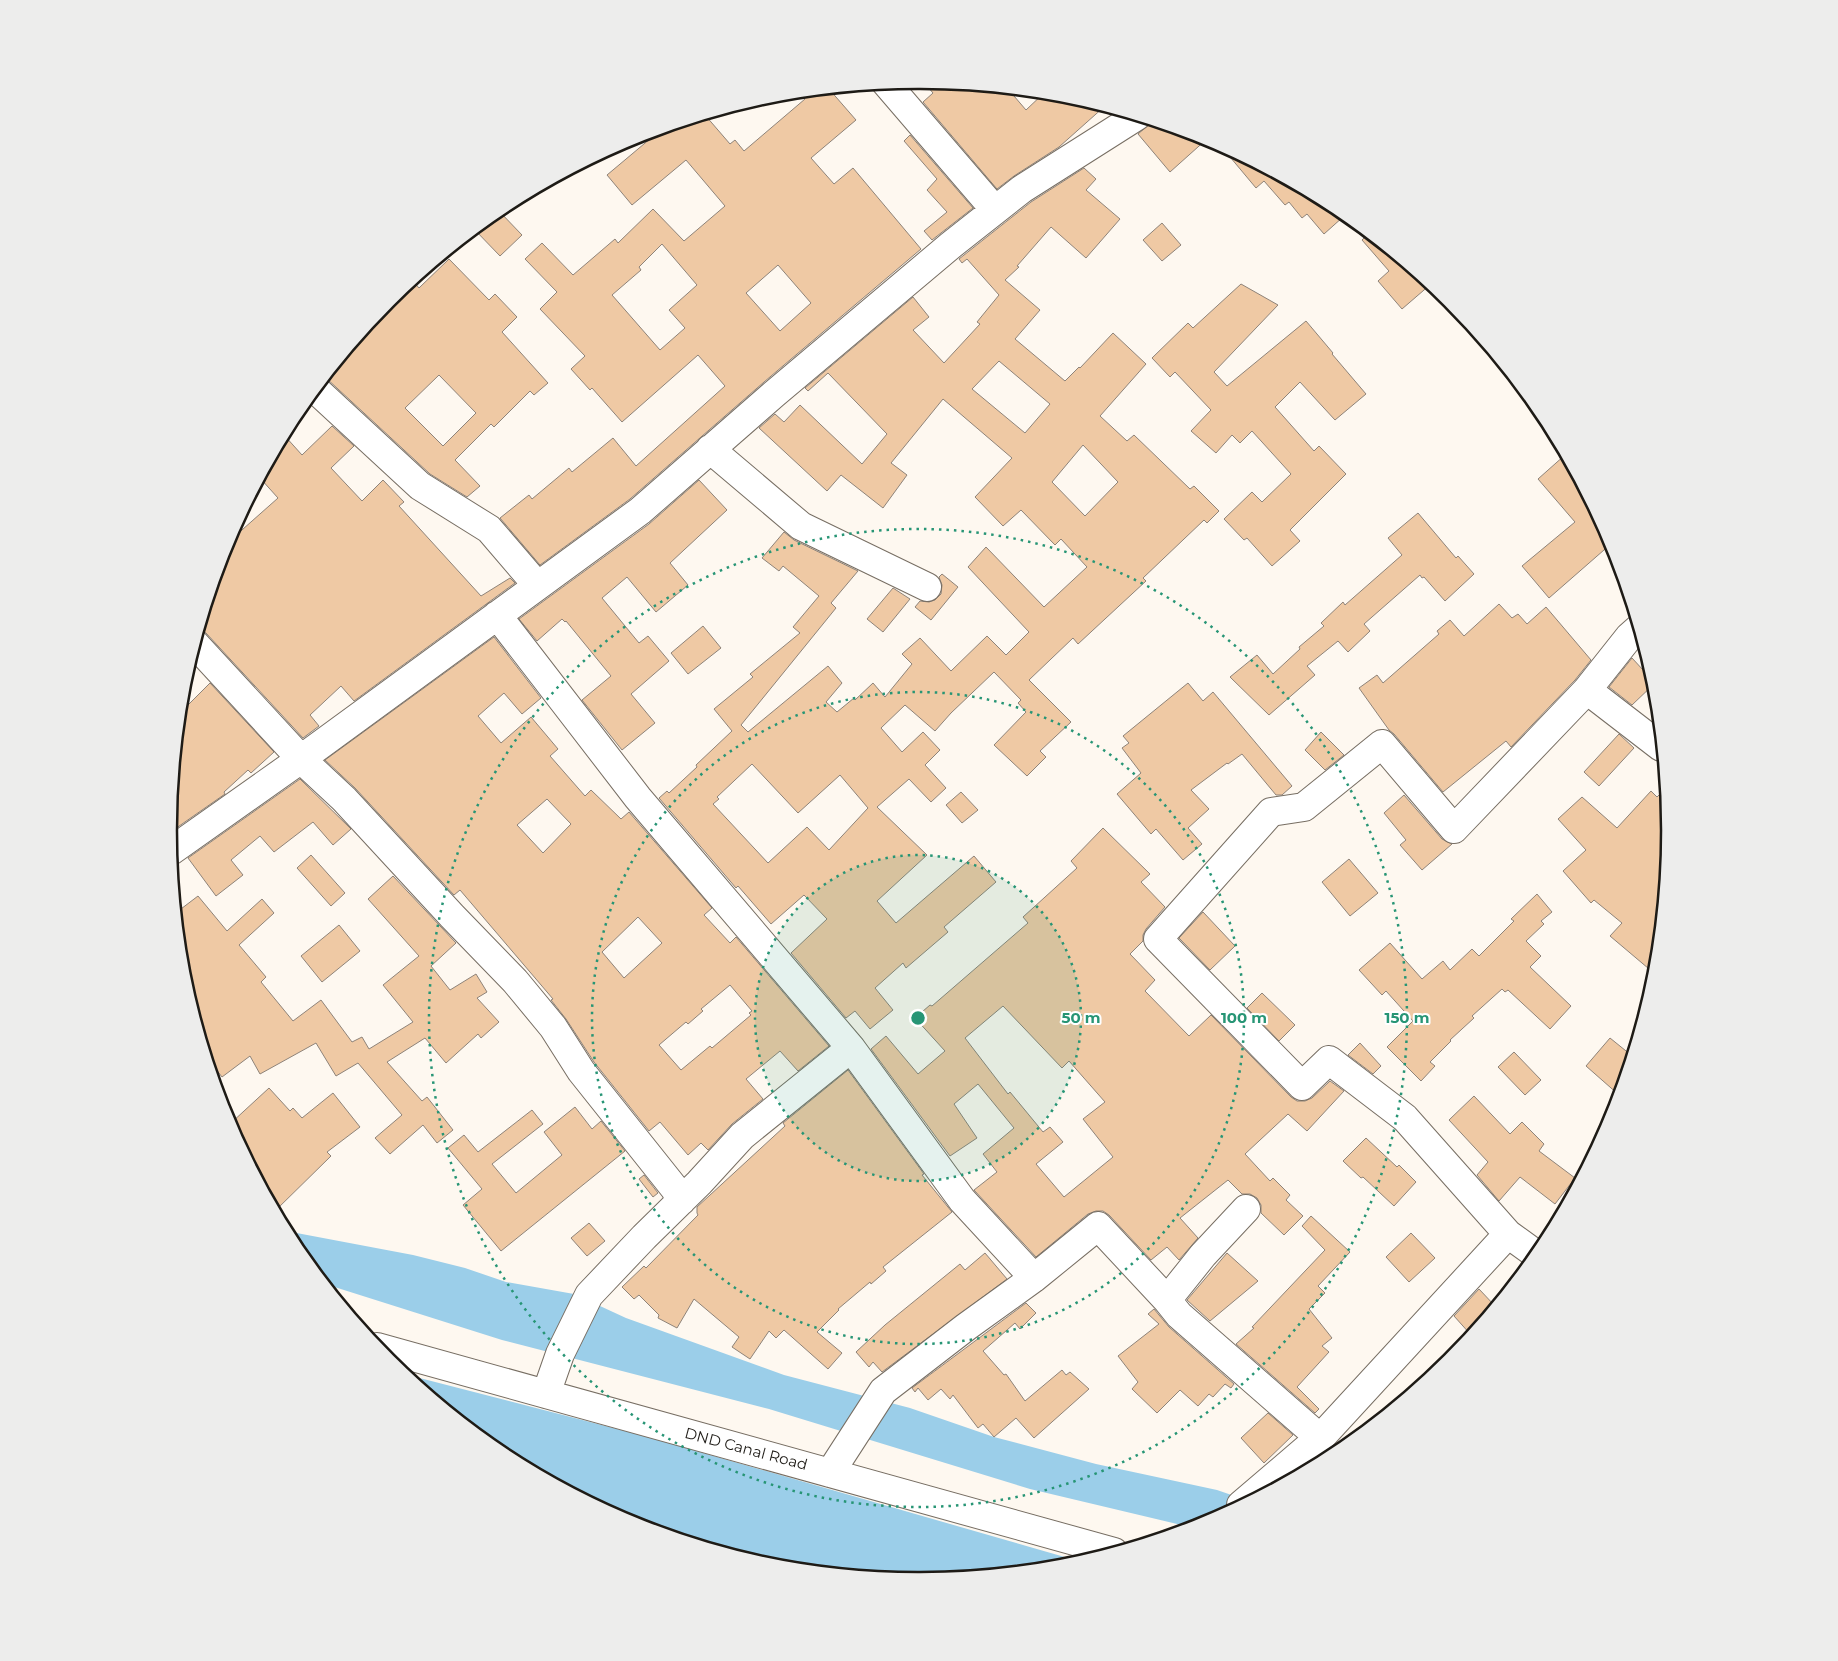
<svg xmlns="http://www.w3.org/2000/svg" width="1838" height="1661" font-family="Montserrat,sans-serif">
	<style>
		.water { fill: #9bcee9 }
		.building { fill: #efc9a4; stroke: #8e8379; fill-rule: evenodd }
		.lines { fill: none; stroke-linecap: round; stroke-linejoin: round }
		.minor-casing { stroke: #776e63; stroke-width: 30 }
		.minor { stroke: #fff; stroke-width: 28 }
		.ring { fill: none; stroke: #279575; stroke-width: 2.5; stroke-dasharray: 2.5 5 }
		.labels { text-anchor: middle; stroke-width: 4; stroke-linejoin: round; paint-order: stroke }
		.street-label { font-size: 15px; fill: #1e1b16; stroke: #fff }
		.rim { fill: none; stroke: #1e1b16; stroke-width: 2.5 }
		.centre { fill: #279575; stroke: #fff; stroke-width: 2.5 }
		.ring-label { font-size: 15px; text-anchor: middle; font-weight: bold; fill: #279575; stroke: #fff; stroke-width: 4; stroke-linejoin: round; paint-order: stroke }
	</style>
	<rect width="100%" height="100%" fill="#fef8f0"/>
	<path class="water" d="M 286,1231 L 413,1255 L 465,1268 L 506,1282 L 574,1294 L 626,1318 L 784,1375 L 910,1408 L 994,1437 L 1096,1464 L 1217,1490 L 1249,1501 L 1206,1524 L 1194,1528 L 1030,1489 L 769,1409 L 502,1340 L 325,1284 L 295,1247 Z
		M 404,1374 L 648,1437 L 1082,1562 L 1065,1567 L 919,1581 L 772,1567 L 632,1524 L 502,1454 Z"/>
	<path class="building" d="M 922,80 L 1008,89 L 1026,110 L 1045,92 L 1066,94 L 1105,106 L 1059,147 L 1014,176 L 997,189 L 923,102 L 933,93 Z
		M 829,89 L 856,120 L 811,158 L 834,184 L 853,168 L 921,249 L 764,382 L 630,499 L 540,565 L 500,518 L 529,495 L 532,499 L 569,468 L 572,472 L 613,438 L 636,466 L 725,386 L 698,355 L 622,422 L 592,388 L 590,390 L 571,369 L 585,356 L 540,309 L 557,292 L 525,259 L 542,243 L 573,275 L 615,239 L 618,243 L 653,209 L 684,241 L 725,206 L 686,160 L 632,205 L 607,175 L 663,128 L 705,115 L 730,144 L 735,140 L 744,151 L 805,99 L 798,92 ZM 662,244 L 697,285 L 669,310 L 685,328 L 660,350 L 612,295 L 641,270 L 639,267 ZM 778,265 L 811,303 L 780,331 L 746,293 Z
		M 1153,121 L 1206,137 L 1208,138 L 1170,172 L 1138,134 Z
		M 910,135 L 973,208 L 932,240 L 924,231 L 947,212 L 927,190 L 937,179 L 904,141 Z
		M 1220,145 L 1332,204 L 1343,217 L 1324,234 L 1307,214 L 1302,218 L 1289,202 L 1285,205 L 1264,181 L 1256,188 Z
		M 1084,168 L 1096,179 L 1086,190 L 1120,219 L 1086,258 L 1051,227 L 1017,266 L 1019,267 L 1005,280 L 1040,310 L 1015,339 L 1065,381 L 1079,367 L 1080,368 L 1113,333 L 1146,364 L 1100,416 L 1127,441 L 1134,435 L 1190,489 L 1194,486 L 1219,511 L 1207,523 L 1204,520 L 1143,578 L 1146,581 L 1078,644 L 1073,638 L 1029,680 L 1071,722 L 1040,751 L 1046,757 L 1027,776 L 994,745 L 1026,712 L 1018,703 L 1021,700 L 994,672 L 951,713 L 935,731 L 905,705 L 881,728 L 902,752 L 923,732 L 940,750 L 925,765 L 946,788 L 931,802 L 909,779 L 877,807 L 927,855 L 877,901 L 896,923 L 974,856 L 996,882 L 944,927 L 948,932 L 906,968 L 903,963 L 875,988 L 893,1010 L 870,1029 L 855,1011 L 846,1018 L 791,953 L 827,919 L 804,895 L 771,924 L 738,886 L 736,888 L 659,798 L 667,791 L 669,793 L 697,767 L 696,765 L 732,731 L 714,709 L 753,677 L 750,674 L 800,633 L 793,627 L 819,596 L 783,566 L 779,571 L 762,558 L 784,532 L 794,540 L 858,571 L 831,603 L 836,608 L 741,725 L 748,732 L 828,666 L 842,683 L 826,702 L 837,712 L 854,698 L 855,700 L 873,683 L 885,697 L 912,664 L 902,654 L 920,638 L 951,671 L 987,636 L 1006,655 L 1029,632 L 968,567 L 986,547 L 1044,607 L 1087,567 L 1061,539 L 1055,545 L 1021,510 L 1003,526 L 975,497 L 1012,458 L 943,399 L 891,463 L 907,475 L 883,508 L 841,475 L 827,491 L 759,428 L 775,414 L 784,422 L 800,405 L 862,464 L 887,434 L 828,373 L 808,391 L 805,388 L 913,297 L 929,317 L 913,330 L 944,363 L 980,324 L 977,322 L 999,295 L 967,259 L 962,263 L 959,259 L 1031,202 ZM 999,361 L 1050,404 L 1025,433 L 972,389 ZM 1083,445 L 1118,482 L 1085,516 L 1052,482 ZM 752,764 L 798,813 L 840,775 L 868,808 L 829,850 L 807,827 L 768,863 L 713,804 L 719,799 L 717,797 Z
		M 498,210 L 522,235 L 500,256 L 474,229 Z
		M 1162,223 L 1181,245 L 1162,261 L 1143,240 Z
		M 1369,233 L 1431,284 L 1402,309 L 1378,281 L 1389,271 L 1362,240 Z
		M 449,259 L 489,300 L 495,294 L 517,317 L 502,332 L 548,383 L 534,395 L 530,391 L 494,427 L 491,424 L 455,460 L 480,486 L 467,497 L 430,474 L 325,377 L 375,316 L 411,281 L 412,280 L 419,288 ZM 439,375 L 476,413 L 443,446 L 405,408 Z
		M 1241,284 L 1278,305 L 1214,372 L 1227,386 L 1306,321 L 1333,353 L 1332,354 L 1366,394 L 1335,420 L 1300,382 L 1275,407 L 1314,451 L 1319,446 L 1346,474 L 1290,530 L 1300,541 L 1272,566 L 1247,538 L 1244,540 L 1224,519 L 1252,492 L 1262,502 L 1291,474 L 1252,431 L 1240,443 L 1232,435 L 1216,453 L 1191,431 L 1211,410 L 1175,372 L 1170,377 L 1152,358 L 1188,323 L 1193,328 Z
		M 332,426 L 354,446 L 331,468 L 362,501 L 383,480 L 404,502 L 399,506 L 481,596 L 510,578 L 515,583 L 354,701 L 341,686 L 310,715 L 319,726 L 303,738 L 206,633 L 200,629 L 225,545 L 278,498 L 260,478 L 284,435 L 302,455 Z
		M 1565,455 L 1612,543 L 1549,598 L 1522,566 L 1575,522 L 1538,479 Z
		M 699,480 L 727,510 L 670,563 L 688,585 L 656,612 L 627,577 L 602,598 L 639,643 L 648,636 L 669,661 L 631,694 L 655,723 L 622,750 L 582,700 L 611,676 L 566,621 L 565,622 L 562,619 L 537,641 L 519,619 L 649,524 Z
		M 1418,513 L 1456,558 L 1458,556 L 1474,574 L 1445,601 L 1424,577 L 1422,578 L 1420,575 L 1364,624 L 1370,631 L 1348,652 L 1338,641 L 1307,666 L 1315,675 L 1269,715 L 1230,677 L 1257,655 L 1273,674 L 1300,649 L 1299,647 L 1324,626 L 1321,623 L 1343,602 L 1345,605 L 1402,555 L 1388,538 Z
		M 942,574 L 958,587 L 931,620 L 915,607 L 920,601 L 929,602 L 935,600 L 941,594 L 942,585 L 939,577 Z
		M 893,588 L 910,599 L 883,632 L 867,619 Z
		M 1499,604 L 1512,618 L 1518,614 L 1527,624 L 1546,607 L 1591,660 L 1575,680 L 1511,747 L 1506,741 L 1443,792 L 1394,734 L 1389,730 L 1359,688 L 1377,675 L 1383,683 L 1439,634 L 1437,631 L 1450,620 L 1464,636 Z
		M 703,626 L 721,648 L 688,674 L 671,653 Z
		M 494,637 L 541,698 L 522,714 L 504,693 L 478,716 L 501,743 L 531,717 L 558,749 L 550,756 L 585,796 L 591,790 L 621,819 L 629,812 L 712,908 L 704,915 L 730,943 L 736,937 L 829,1046 L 798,1071 L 780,1051 L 746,1079 L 763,1099 L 732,1124 L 708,1150 L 701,1143 L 688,1155 L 660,1122 L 649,1131 L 594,1062 L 566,1019 L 551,1000 L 553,999 L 460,890 L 454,895 L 355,788 L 325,760 ZM 547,799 L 571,824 L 543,853 L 517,825 ZM 638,917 L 662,943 L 624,978 L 602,952 ZM 730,985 L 752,1011 L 749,1013 L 751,1015 L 712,1048 L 710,1046 L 681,1070 L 659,1045 L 686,1022 L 688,1024 L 703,1011 L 701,1009 Z
		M 1632,658 L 1655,683 L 1632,705 L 1609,687 Z
		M 210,683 L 274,752 L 251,773 L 248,770 L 224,792 L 225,794 L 172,831 L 169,828 L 180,713 Z
		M 1188,683 L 1203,701 L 1213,692 L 1292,786 L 1282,795 L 1276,795 L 1242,754 L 1228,764 L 1227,763 L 1191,790 L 1209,809 L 1188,828 L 1202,844 L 1183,860 L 1156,829 L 1151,834 L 1117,794 L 1141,773 L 1122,748 L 1129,743 L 1123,736 Z
		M 1321,732 L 1344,755 L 1325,770 L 1305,750 Z
		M 1619,734 L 1634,748 L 1599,786 L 1584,772 Z
		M 300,779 L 351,829 L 333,845 L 313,822 L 274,852 L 260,836 L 231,860 L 243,875 L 216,896 L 188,858 Z
		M 1665,789 L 1670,831 L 1655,974 L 1610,936 L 1622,923 L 1594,900 L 1591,903 L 1563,871 L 1586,850 L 1558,819 L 1582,797 L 1617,828 L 1651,791 L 1657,797 Z
		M 961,792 L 978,810 L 962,823 L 946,805 Z
		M 1404,795 L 1442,839 L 1452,844 L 1422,870 L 1400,845 L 1406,840 L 1384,813 Z
		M 1103,828 L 1150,874 L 1141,882 L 1165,907 L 1146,929 L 1143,935 L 1143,941 L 1130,954 L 1155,980 L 1145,991 L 1189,1036 L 1211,1015 L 1291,1097 L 1297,1101 L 1305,1101 L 1312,1098 L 1330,1081 L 1344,1091 L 1307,1131 L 1288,1114 L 1245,1154 L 1270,1181 L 1273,1178 L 1290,1195 L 1286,1200 L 1303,1216 L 1284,1235 L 1261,1213 L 1261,1205 L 1257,1198 L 1250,1194 L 1242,1194 L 1228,1180 L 1180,1218 L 1198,1238 L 1179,1260 L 1167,1247 L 1151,1260 L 1109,1215 L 1103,1211 L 1096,1211 L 1088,1214 L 1036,1257 L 974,1190 L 997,1172 L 983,1154 L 1014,1128 L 978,1084 L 954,1104 L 977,1138 L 950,1156 L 871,1049 L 886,1036 L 918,1074 L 945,1051 L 915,1018 L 930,1005 L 932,1006 L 1028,923 L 1023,917 L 1077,868 L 1071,861 ZM 1003,1006 L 1062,1068 L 1069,1061 L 1105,1102 L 1083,1119 L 1113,1157 L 1064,1197 L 1036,1164 L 1063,1142 L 1050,1127 L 1043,1132 L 1010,1092 L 1008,1094 L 965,1038 Z
		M 311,855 L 345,893 L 331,906 L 297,868 Z
		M 1349,859 L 1378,893 L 1350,916 L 1322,882 Z
		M 393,876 L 456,943 L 431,966 L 450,990 L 476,974 L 487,992 L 477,998 L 499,1022 L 481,1038 L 478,1034 L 446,1063 L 425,1038 L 387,1062 L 422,1101 L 427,1097 L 453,1130 L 437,1143 L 423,1125 L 390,1154 L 375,1138 L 402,1115 L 358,1063 L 336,1076 L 316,1043 L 260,1074 L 250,1056 L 222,1077 L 208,1059 L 183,977 L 177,912 L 198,896 L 227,931 L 262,899 L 274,913 L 239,945 L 266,977 L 261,982 L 293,1021 L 321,1000 L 352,1042 L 362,1037 L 369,1049 L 413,1022 L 383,985 L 419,956 L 368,899 Z
		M 1537,894 L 1552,912 L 1541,921 L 1544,924 L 1526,941 L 1541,956 L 1530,967 L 1571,1006 L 1550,1029 L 1508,990 L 1505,992 L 1502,989 L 1472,1016 L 1474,1018 L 1450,1040 L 1451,1041 L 1430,1062 L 1435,1066 L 1421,1081 L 1387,1047 L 1413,1021 L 1386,991 L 1382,995 L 1359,970 L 1390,943 L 1422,979 L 1443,961 L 1450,970 L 1472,949 L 1479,956 L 1514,921 L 1511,919 Z
		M 1203,912 L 1235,946 L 1210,970 L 1179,938 Z
		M 339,925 L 360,951 L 322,982 L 301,956 Z
		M 1262,993 L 1295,1025 L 1279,1041 L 1247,1008 Z
		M 1610,1038 L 1631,1055 L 1619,1095 L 1586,1066 Z
		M 1360,1043 L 1381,1066 L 1373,1074 L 1348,1055 Z
		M 1514,1052 L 1541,1080 L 1525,1095 L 1498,1067 Z
		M 848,1070 L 924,1174 L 922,1175 L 952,1212 L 883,1267 L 886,1271 L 871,1284 L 870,1282 L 838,1309 L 839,1310 L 817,1332 L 842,1353 L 828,1369 L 784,1330 L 776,1338 L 769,1331 L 750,1359 L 732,1347 L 739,1337 L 694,1299 L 677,1328 L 658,1318 L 659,1315 L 639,1295 L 634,1299 L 622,1287 L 644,1266 L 646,1268 L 698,1215 L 697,1213 L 697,1207 L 785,1126 L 783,1123 Z
		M 269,1088 L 290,1111 L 293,1108 L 302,1118 L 333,1093 L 360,1127 L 327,1152 L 331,1156 L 275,1211 L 231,1128 L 231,1123 Z
		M 1474,1096 L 1510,1134 L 1522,1122 L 1544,1144 L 1539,1151 L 1575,1178 L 1555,1204 L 1520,1177 L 1499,1201 L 1477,1175 L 1488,1162 L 1449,1120 Z
		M 575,1107 L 592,1129 L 601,1121 L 625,1151 L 501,1251 L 463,1205 L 482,1189 L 448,1148 L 464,1135 L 478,1152 L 532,1110 L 543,1124 L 492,1164 L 516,1193 L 562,1155 L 544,1132 Z
		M 1366,1138 L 1397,1167 L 1399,1165 L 1416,1182 L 1394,1206 L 1363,1177 L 1361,1178 L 1343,1161 Z
		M 644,1175 L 658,1193 L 653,1197 L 639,1179 Z
		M 1311,1216 L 1350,1252 L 1318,1286 L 1325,1293 L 1309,1309 L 1332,1338 L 1322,1346 L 1329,1352 L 1297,1387 L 1319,1409 L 1315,1413 L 1236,1344 L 1254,1328 L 1252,1327 L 1325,1250 L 1302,1226 Z
		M 589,1223 L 605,1241 L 587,1256 L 571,1238 Z
		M 1411,1233 L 1435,1258 L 1409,1282 L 1386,1257 Z
		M 985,1253 L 1007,1279 L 882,1372 L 873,1362 L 869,1367 L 856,1352 L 885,1325 L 960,1264 L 965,1270 Z
		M 1227,1253 L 1258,1281 L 1210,1321 L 1187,1300 Z
		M 1479,1289 L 1495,1306 L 1471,1335 L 1454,1316 Z
		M 1026,1303 L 1036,1313 L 1020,1329 L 1015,1323 L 983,1351 L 1004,1375 L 1006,1374 L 1025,1401 L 1062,1370 L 1066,1375 L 1070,1372 L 1089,1389 L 1034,1438 L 1016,1418 L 994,1437 L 983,1424 L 978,1428 L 953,1395 L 950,1399 L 941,1389 L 928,1400 L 918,1388 L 915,1392 L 912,1388 Z
		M 1154,1309 L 1169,1327 L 1234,1384 L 1231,1388 L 1225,1384 L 1213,1397 L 1209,1394 L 1198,1406 L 1180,1390 L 1157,1413 L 1132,1389 L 1138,1382 L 1118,1356 L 1159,1324 L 1148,1314 Z
		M 1268,1413 L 1293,1435 L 1264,1463 L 1241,1438 Z"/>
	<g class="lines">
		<g class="minor-casing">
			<path id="minor" d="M 886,83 L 995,210
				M 315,389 L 420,486 L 489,529 L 537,585
				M 710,449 L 801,526 L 927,587
				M 497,615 L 638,798 L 851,1048 L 962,1200 L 1034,1278
				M 195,644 L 301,759 L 344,799 L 452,916 L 515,981 L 553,1027 L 581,1071 L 675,1189 L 681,1201
				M 1587,690 L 1661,747
				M 171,851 L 301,759 L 640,511 L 774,394 L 951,245 L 1022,189 L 1137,116
				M 1537,1255 L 1508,1234 L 1405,1118 L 1329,1060 L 1302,1086 L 1158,939 L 1271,812 L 1304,807 L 1382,744 L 1454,829 L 1587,690 L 1629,637 L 1638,629
				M 1167,1300 L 1203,1255 L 1246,1209
				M 377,1347 L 1114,1552
				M 546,1394 L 560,1354 L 589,1295 L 644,1237 L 699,1183 L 742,1136 L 851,1048
				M 830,1473 L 883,1391 L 966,1327 L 1034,1278 L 1098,1226 L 1167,1300 L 1179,1315 L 1320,1438
				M 1241,1505 L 1324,1434 L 1508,1234"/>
		</g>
		<use href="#minor" class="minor"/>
	</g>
	<circle cx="918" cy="1018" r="163" fill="#279575" fill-opacity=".12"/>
	<g class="ring">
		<circle cx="918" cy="1018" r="163"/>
		<circle cx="918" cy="1018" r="326"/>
		<circle cx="918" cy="1018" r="489"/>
	</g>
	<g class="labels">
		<g class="street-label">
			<text transform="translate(746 1449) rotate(15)" y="5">DND Canal Road</text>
		</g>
	</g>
	<path d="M0 0H1838V1661H0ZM918 89H920A741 741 0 0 1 1661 830V831A741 741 0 0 1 920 1572H918A741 741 0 0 1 177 831V830A741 741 0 0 1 918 89Z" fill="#ededec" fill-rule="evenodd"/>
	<path class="rim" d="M918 89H920A741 741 0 0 1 1661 830V831A741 741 0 0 1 920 1572H918A741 741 0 0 1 177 831V830A741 741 0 0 1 918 89Z"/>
	<circle cx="918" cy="1018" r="8" class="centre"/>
	<g class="ring-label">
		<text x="1081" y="1023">50 m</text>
		<text x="1244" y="1023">100 m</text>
		<text x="1407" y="1023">150 m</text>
	</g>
</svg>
